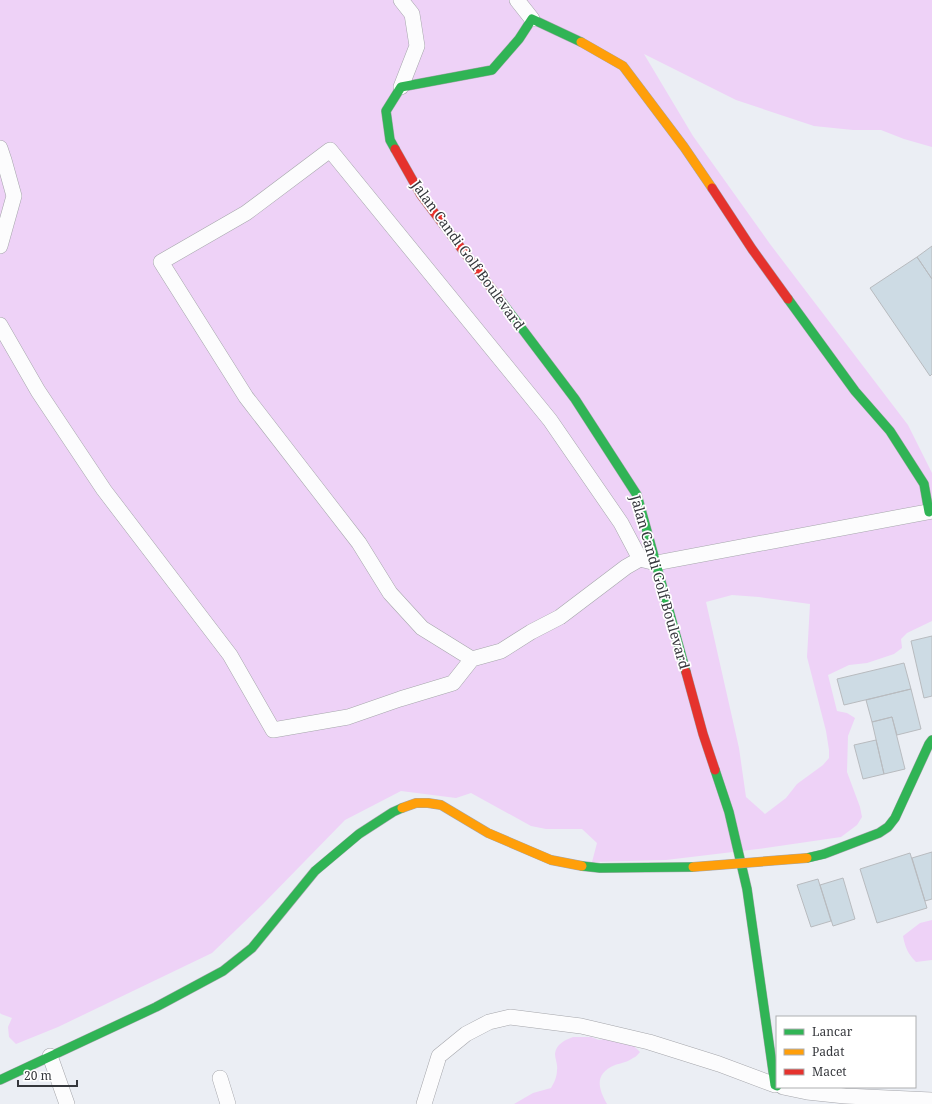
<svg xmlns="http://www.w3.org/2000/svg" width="932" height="1104" font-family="'Noto Serif',serif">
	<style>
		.green { fill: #eed2f7; fill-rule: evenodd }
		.building { fill: #cddbe4; stroke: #b8bbbf }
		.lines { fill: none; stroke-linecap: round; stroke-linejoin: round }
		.street-casing { stroke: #a5a6ab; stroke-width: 16 }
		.fast-casing { stroke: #a5a6ab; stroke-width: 10 }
		.slow-casing { stroke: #a5a6ab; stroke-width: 10 }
		.jam-casing { stroke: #a5a6ab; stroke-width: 10 }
		.street { stroke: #fcfcfd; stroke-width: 15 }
		.fast { stroke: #30b455; stroke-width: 9 }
		.slow { stroke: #ff9f0a; stroke-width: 9 }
		.jam { stroke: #e5322d; stroke-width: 9 }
		.slow-bridge-casing { stroke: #a5a6ab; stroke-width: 10; stroke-linecap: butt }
		.slow-bridge { stroke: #ff9f0a; stroke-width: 9 }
		.labels { text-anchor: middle; stroke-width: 3.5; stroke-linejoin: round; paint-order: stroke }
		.street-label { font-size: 14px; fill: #35373c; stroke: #fff }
	</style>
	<rect width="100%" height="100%" fill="#ebeef4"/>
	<path class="green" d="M 0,0 L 932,0 L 932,147 L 904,139 L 881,130 L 853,130 L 814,126 L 736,100 L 644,54 L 693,136 L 770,244 L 908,425 L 932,473 L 932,621 L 907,633 L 901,639 L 902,648 L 894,654 L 867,663 L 849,665 L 828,675 L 837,711 L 847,713 L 855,718 L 848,736 L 847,772 L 860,807 L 862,817 L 857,825 L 841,837 L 758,849 L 666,860 L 592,862 L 597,843 L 582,829 L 546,829 L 531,826 L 471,793 L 456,798 L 401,791 L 345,820 L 263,904 L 212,953 L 58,1027 L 16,1044 L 9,1037 L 8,1027 L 12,1018 L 1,1014 L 0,1013 ZM 732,595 L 759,597 L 810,604 L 807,657 L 826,731 L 829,750 L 829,758 L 823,765 L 797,784 L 786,798 L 765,814 L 746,797 L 739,748 L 706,602 Z
		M 932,920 L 932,960 L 916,962 C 908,954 905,947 903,936 L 920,923 Z
		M 573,1037 L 591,1037 L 599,1040 L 608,1038 L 634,1046 L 640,1052 C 638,1054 636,1057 633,1058 C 628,1062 621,1063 615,1065 C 594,1074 598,1088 607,1104 L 514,1104 L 533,1093 L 551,1088 C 554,1083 557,1077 557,1070 C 558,1065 555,1059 555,1054 C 556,1044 565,1040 573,1037 Z"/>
	<path class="building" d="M 932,246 L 932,279 L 917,257 Z
		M 917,257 L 932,279 L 932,374 L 930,376 L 870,288 Z
		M 932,636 L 932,696 L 924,698 L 911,641 Z
		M 904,663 L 911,689 L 844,705 L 837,679 Z
		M 911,689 L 921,729 L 897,735 L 892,717 L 872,722 L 866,700 Z
		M 892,717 L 905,769 L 884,774 L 872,722 Z
		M 876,740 L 884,774 L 863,779 L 854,745 Z
		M 932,852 L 932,899 L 925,901 L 912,858 Z
		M 910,853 L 927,908 L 877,923 L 860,869 Z
		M 843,878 L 855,919 L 833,926 L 820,885 Z
		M 818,879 L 831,921 L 811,927 L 797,885 Z"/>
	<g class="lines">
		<g class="street-casing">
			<path id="street" d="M 401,0 L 412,14 L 417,46 L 401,87
				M 517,0 L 532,19
				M 0,148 L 4,160 L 14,196 L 0,246
				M 0,325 L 38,391 L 104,490 L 230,655 L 273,730 L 348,717 L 400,699 L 453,683 L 472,659
				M 640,559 L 621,523 L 550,420 L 330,150 L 246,213 L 161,262 L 246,397 L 359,543 L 390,593 L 422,628 L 472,659 L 501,651 L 531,632 L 560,617 L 626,567 L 640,559 L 656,563 L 932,511
				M 50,1056 L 67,1104
				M 220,1078 L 228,1104
				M 783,1087 L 807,1092 L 845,1096 L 932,1100
				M 424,1104 L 439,1056 L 466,1034 L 489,1022 L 510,1017 L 581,1026 L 649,1042 L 719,1064 L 775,1085"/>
		</g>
		<g class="fast-casing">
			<path id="fast" d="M 395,149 L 390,140 L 386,111 L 401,87 L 492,70 L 519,39 L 532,19 L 581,42
				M 498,297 L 575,399 L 637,495 L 686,672
				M 788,299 L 855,391 L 890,431 L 924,484 L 929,512
				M 715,770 L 729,812 L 747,889 L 775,1085 L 777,1086
				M 807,858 L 824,854 L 879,833 L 888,827 L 895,818 L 929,744 L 932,740
				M 582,866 L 600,868 L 693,867
				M 0,1080 L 156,1007 L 223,971 L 252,948 L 315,871 L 359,834 L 393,812 L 402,808"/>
		</g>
		<g class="slow-casing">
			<path id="slow" d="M 581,42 L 623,66 L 684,147 L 712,188
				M 402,808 L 416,803 L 428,803 L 441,805 L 488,833 L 551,860 L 582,866"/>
		</g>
		<g class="jam-casing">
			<path id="jam" d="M 395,149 L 421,195 L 498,297
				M 712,188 L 752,249 L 788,299
				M 686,672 L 703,734 L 715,770"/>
		</g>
		<use href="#street" class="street"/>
		<use href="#fast" class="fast"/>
		<use href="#slow" class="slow"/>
		<use href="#jam" class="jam"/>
		<g class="slow-bridge-casing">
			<path id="slow-bridge" d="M 693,867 L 807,858"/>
		</g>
		<use href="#slow-bridge" class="slow-bridge"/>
	</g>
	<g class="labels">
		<g class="street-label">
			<text transform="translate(468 255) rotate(54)" y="5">Jalan Candi Golf Boulevard</text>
			<text transform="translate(660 582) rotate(74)" y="5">Jalan Candi Golf Boulevard</text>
		</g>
	</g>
	<rect x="776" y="1016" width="140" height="72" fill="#ffffff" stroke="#aeafb1"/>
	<rect x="784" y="1029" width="20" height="6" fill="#30b455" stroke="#aeafb1"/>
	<text x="812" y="1036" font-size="12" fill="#35373c">Lancar</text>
	<rect x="784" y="1049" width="20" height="6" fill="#ff9f0a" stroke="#aeafb1"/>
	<text x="812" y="1056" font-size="12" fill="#35373c">Padat</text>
	<rect x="784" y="1069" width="20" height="6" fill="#e5322d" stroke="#aeafb1"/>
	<text x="812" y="1076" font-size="12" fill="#35373c">Macet</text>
	<path d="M18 1080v6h59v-6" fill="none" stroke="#35373c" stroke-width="2"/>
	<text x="24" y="1080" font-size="12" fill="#35373c" stroke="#ffffff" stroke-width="3" paint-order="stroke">20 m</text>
</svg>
